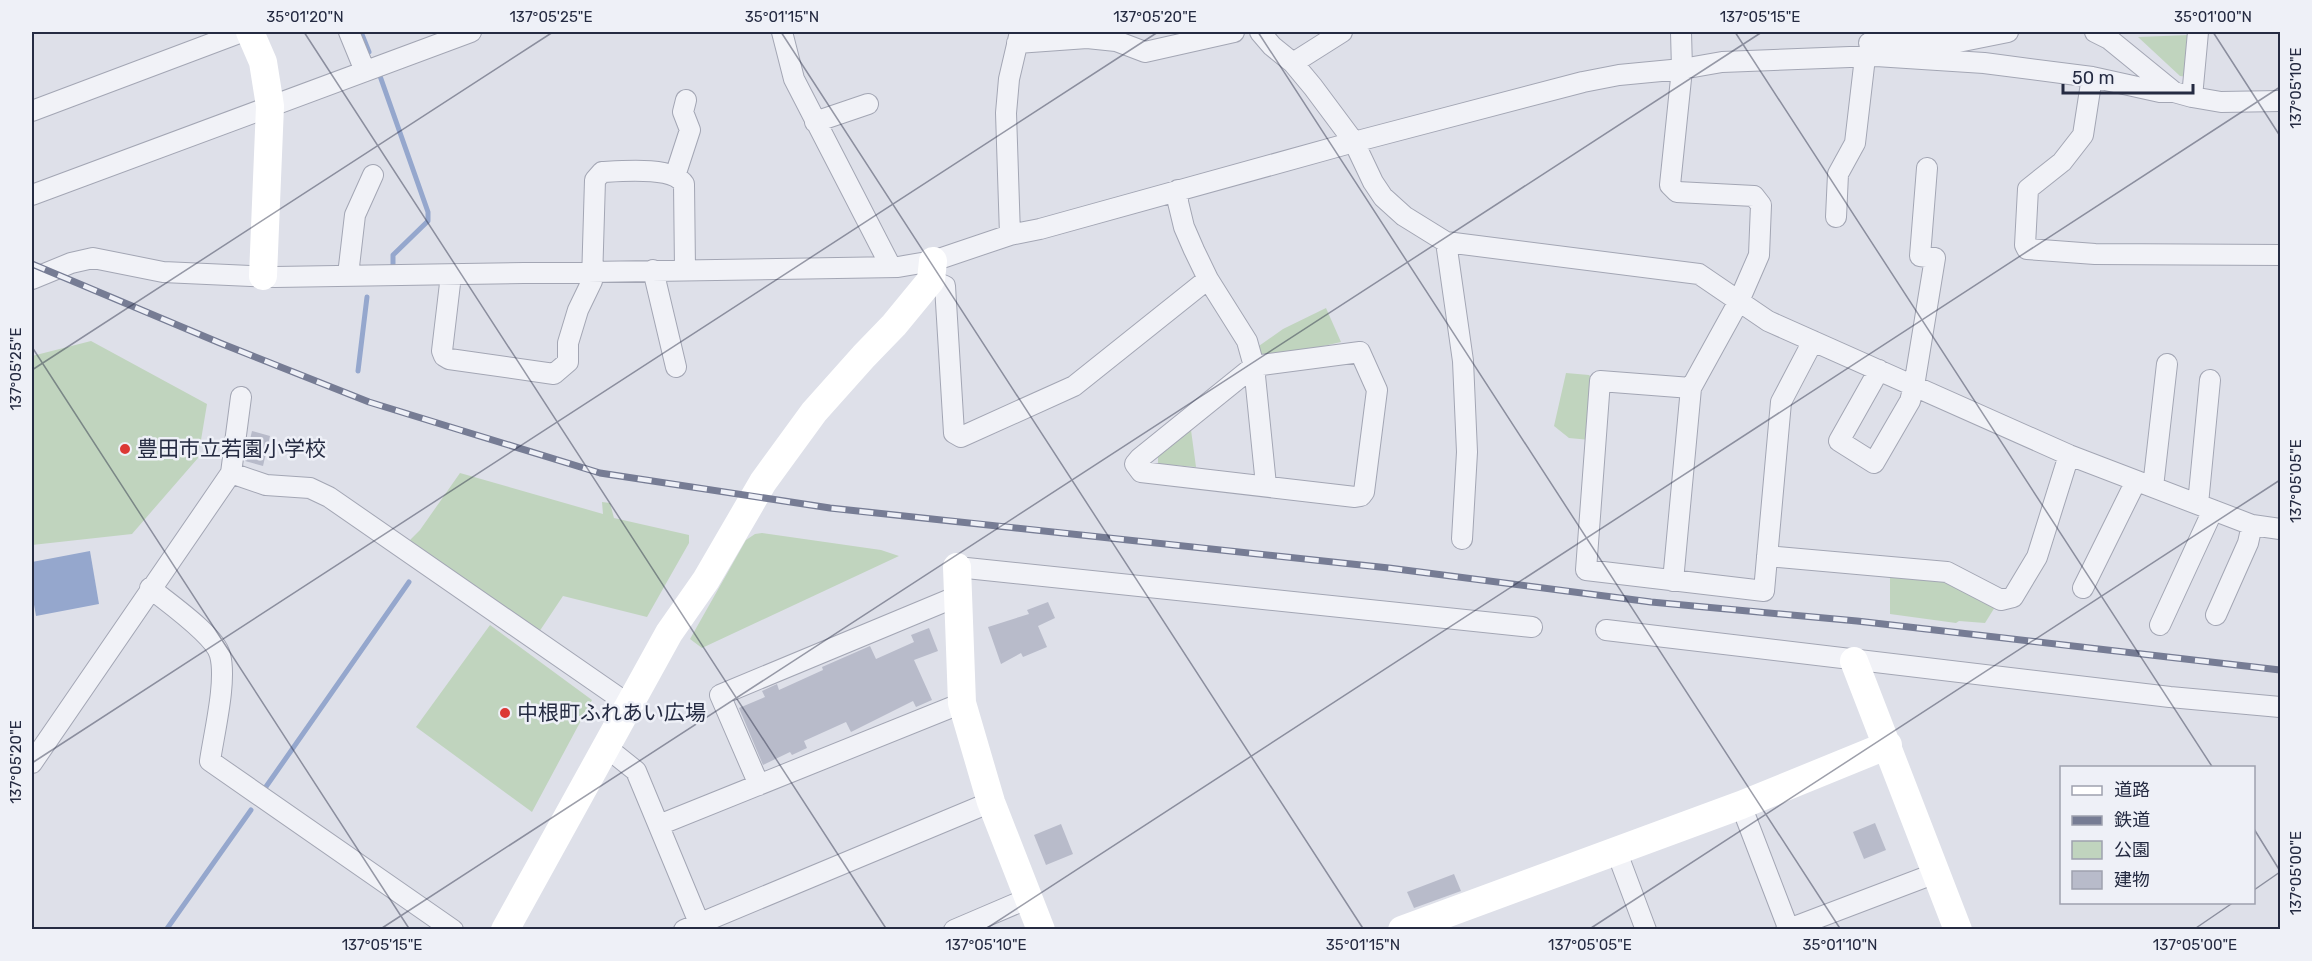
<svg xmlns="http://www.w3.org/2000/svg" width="2312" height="961" font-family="Rubik,'Noto Sans JP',sans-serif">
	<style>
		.green { fill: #c0d4be }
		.water { fill: #95a7cd }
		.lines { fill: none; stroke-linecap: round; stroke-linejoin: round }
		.stream { stroke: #95a7cd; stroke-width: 5 }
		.building { fill: #b8bbca }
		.street-casing { stroke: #a3a6b4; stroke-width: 22 }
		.street { stroke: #f1f2f7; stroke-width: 20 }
		.secondary { stroke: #fff; stroke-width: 28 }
		.rail-casing { stroke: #767c94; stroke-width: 7 }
		.rail { stroke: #eef0f7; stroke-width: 4.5; stroke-dasharray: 14; stroke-linecap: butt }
		.ticks { fill: none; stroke: #252b42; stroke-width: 1.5; stroke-opacity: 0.45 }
		.poi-dot { fill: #dc3835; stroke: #eef0f7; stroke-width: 2 }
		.labels { text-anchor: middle; stroke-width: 5; stroke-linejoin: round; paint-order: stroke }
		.poi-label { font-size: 21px; fill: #252b42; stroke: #eef0f7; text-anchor: start }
		.neatline { fill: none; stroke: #252b42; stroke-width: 2 }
		.ticks-label { font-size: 15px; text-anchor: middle; fill: #252b42 }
	</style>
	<rect width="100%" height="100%" fill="#dee0e9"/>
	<path class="green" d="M 2189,35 L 2187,77 L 2180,76 L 2138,37 Z
		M 1326,308 L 1341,342 L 1267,359 L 1256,348 L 1283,329 Z
		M 91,341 L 207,404 L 198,458 L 132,534 L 32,545 L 32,356 Z
		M 1566,373 L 1589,375 L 1596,383 L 1590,440 L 1569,438 L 1554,426 Z
		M 1191,430 L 1196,467 L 1158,464 L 1158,455 Z
		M 460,473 L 603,514 L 602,502 L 610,503 L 614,518 L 689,535 L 689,543 L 647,617 L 563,596 L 537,635 L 409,541 L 420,530 Z
		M 762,533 L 881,550 L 899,556 L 702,648 L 690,639 L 746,540 L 755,534 Z
		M 1890,575 L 1944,581 L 1995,607 L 1985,623 L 1959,621 L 1956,623 L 1890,614 Z
		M 490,625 L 592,700 L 532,812 L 416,727 Z"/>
	<path class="water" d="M 90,551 L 99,604 L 36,616 L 32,593 L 32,562 Z"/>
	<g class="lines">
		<path class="stream" d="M 361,32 L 369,52
			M 380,76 L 428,212 L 428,221 L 393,255 L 393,265
			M 358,371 L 367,297
			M 263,791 L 409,582
			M 166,930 L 251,810"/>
	</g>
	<path class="building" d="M 252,431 L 270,436 L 263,466 L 245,461 Z
		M 1048,602 L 1055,618 L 1038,626 L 1047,647 L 1023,657 L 1021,653 L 1001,664 L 988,627 L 1029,614 L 1027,610 Z
		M 929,628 L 938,651 L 914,660 L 932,700 L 916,707 L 913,701 L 851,732 L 846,722 L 804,741 L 807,748 L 792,755 L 790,752 L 763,765 L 739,708 L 765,697 L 762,691 L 777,684 L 779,690 L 823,670 L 822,667 L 870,646 L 876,659 L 914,642 L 911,635 Z
		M 1875,823 L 1886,850 L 1864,859 L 1853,832 Z
		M 1061,824 L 1073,854 L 1046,865 L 1034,835 Z
		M 1454,874 L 1461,891 L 1414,908 L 1407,892 Z"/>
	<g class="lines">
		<g class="street-casing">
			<path id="street" d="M 349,32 L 365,71
				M 782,32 L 794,79 L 891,267
				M 1260,32 L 1272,46 L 1293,63 L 1313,87 L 1354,142 L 1373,182 L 1383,197 L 1404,216 L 1446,242 L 1699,274 L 1768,321 L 2069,455 L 2252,525 L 2280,529
				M 2095,32 L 2109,39 L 2174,92
				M 1017,43 L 1087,38 L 1116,41 L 1145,52 L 1234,32
				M 1869,43 L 1958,42 L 2008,32
				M 1293,63 L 1342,32
				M 2092,77 L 2083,135 L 2062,162 L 2028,189 L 2025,245 L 2027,249 L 2095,254 L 2280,255
				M 2192,97 L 2198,32
				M 32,111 L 242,32
				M 815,122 L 868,104
				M 675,176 L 690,130 L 683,112 L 686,100
				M 1178,190 L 1178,202 L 1184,227 L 1194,250 L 1208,279 L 1247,341 L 1254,366 L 1266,485
				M 32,195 L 471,32
				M 1836,217 L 1838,174 L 1855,143 L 1864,66 L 1862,58
				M 1010,235 L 1006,113 L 1009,79 L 1020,32
				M 1446,242 L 1463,361 L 1467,452 L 1462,539
				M 653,270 L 676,367
				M 348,275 L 355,215 L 373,175
				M 451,275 L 442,351 L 444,356 L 449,359 L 554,374 L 568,362 L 568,343 L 578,310 L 592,281 L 595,180 L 602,172 C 621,171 673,166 684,184 L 685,269
				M 32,279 L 71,263 L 93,258 L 163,272 L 275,277 L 898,267 L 933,261 L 1010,235 L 1040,229 L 1354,142 L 1583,82 L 1619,75 L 1682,69 L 1722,62 L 1876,56 L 1984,63 L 2092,77 L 2160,92 L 2174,92 L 2192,97 L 2221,102 L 2280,101
				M 931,280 L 945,286 L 954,433 L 961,437 L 1074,386 L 1208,279
				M 1360,352 L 1377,390 L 1364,492 L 1361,496 L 1355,497 L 1141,472 L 1135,464 L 1140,458 L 1254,366 Z
				M 1879,370 L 1839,441 L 1874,463 L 1910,401 L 1914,386 L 1935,258 L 1920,256 L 1927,168
				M 1691,388 L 1600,381 L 1586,570 L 1764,591 L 1781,402 L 1813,341
				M 231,473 L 266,485 L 310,488 L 329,497 L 628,704
				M 2153,487 L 2167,364
				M 2198,504 L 2210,380
				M 1767,556 L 1947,572 L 2001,600 L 2013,597 L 2037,557 L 2069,455
				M 957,567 L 1532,627
				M 1673,581 L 1691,388 L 1739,301 L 1759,255 L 1761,205 L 1754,196 L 1677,192 L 1670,185 L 1682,69 L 1681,32
				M 150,588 C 167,602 215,635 220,655 C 227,681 214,733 210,761 L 453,930
				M 2083,588 L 2136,481
				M 2216,615 L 2248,543 L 2252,525
				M 2160,625 L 2213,510
				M 1606,630 L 2170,697 L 2280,707
				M 606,747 L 636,771 L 702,930
				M 32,763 L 231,473 L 241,397
				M 759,785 L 720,695 L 958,596
				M 1741,805 L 1789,930
				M 659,825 L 962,703
				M 1616,850 L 1646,930
				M 684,930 L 991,802
				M 954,930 L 1029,898
				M 1786,930 L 1936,873"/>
		</g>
		<use href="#street" class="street"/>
		<path class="secondary" d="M 250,32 L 263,62 L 270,106 L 263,276
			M 957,567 L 962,703 L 991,802 L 1041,930
			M 1854,661 L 1958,930
			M 505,930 L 669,633 L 706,580 L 763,482 L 814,412 L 864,356 L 894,325 L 931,280 L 933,261
			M 1402,930 L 1741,805 L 1888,745"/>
		<g class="rail-casing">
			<path id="rail" d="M 32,264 L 220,343 L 369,402 L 600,473 L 830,508 L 1389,568 L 1651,602 L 1857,621 L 2280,670"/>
		</g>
		<use href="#rail" class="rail"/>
	</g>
	<path class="ticks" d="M 304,32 L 887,930M 781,32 L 1364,930M 1258,32 L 1841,930M 1735,32 L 2213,768M 2213,32 L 2280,136M 32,347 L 410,930M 32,370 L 553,32M 32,763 L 1158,32M 2254,829 L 2280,871M 2254,890 L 2280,872M 379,930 L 1762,32M 984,930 L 2280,87M 1588,930 L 2280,480M 2193,930 L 2234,902"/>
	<g class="poi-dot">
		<circle cx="125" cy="449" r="6"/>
		<circle cx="505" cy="713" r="6"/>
	</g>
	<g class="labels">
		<g class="poi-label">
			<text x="137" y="456">豊田市立若園小学校</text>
			<text x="517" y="720">中根町ふれあい広場</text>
		</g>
	</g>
	<rect width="2312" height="961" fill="none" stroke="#eef0f7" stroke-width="66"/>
	<rect x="2060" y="766" width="195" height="138" fill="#eef0f7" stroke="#9ea1af" stroke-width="1.5"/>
	<rect x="2072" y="786" width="30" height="9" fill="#ffffff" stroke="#9ea1af" stroke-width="1.5"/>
	<text x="2114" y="796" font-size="18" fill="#252b42">道路</text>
	<rect x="2072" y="816" width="30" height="9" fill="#767c94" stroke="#9ea1af" stroke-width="1.5"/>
	<text x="2114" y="826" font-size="18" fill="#252b42">鉄道</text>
	<rect x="2072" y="841" width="30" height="18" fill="#c0d4be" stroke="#9ea1af" stroke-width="1.5"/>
	<text x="2114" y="856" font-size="18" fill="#252b42">公園</text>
	<rect x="2072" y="871" width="30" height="18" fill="#b8bbca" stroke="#9ea1af" stroke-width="1.5"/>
	<text x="2114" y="886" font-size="18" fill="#252b42">建物</text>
	<path d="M2063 84v9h130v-9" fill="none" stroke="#252b42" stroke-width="3"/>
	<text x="2072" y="84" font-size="18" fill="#252b42" stroke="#eef0f7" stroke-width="4.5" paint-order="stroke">50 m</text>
	<rect x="33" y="33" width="2246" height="895" class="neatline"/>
	<g class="ticks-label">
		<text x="305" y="22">35°01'20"N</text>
		<text x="551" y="22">137°05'25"E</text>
		<text x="782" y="22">35°01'15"N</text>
		<text x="1155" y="22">137°05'20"E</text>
		<text x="1760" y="22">137°05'15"E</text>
		<text x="2213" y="22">35°01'00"N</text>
		<text transform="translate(2296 88) rotate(-90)" y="5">137°05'10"E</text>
		<text transform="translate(16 369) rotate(-90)" y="5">137°05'25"E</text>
		<text transform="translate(2296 481) rotate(-90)" y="5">137°05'05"E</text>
		<text transform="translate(16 762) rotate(-90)" y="5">137°05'20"E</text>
		<text transform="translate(2296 873) rotate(-90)" y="5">137°05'00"E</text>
		<text x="382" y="950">137°05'15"E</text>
		<text x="986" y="950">137°05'10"E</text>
		<text x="1363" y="950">35°01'15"N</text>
		<text x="1590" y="950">137°05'05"E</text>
		<text x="1840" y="950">35°01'10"N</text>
		<text x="2195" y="950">137°05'00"E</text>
	</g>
</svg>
